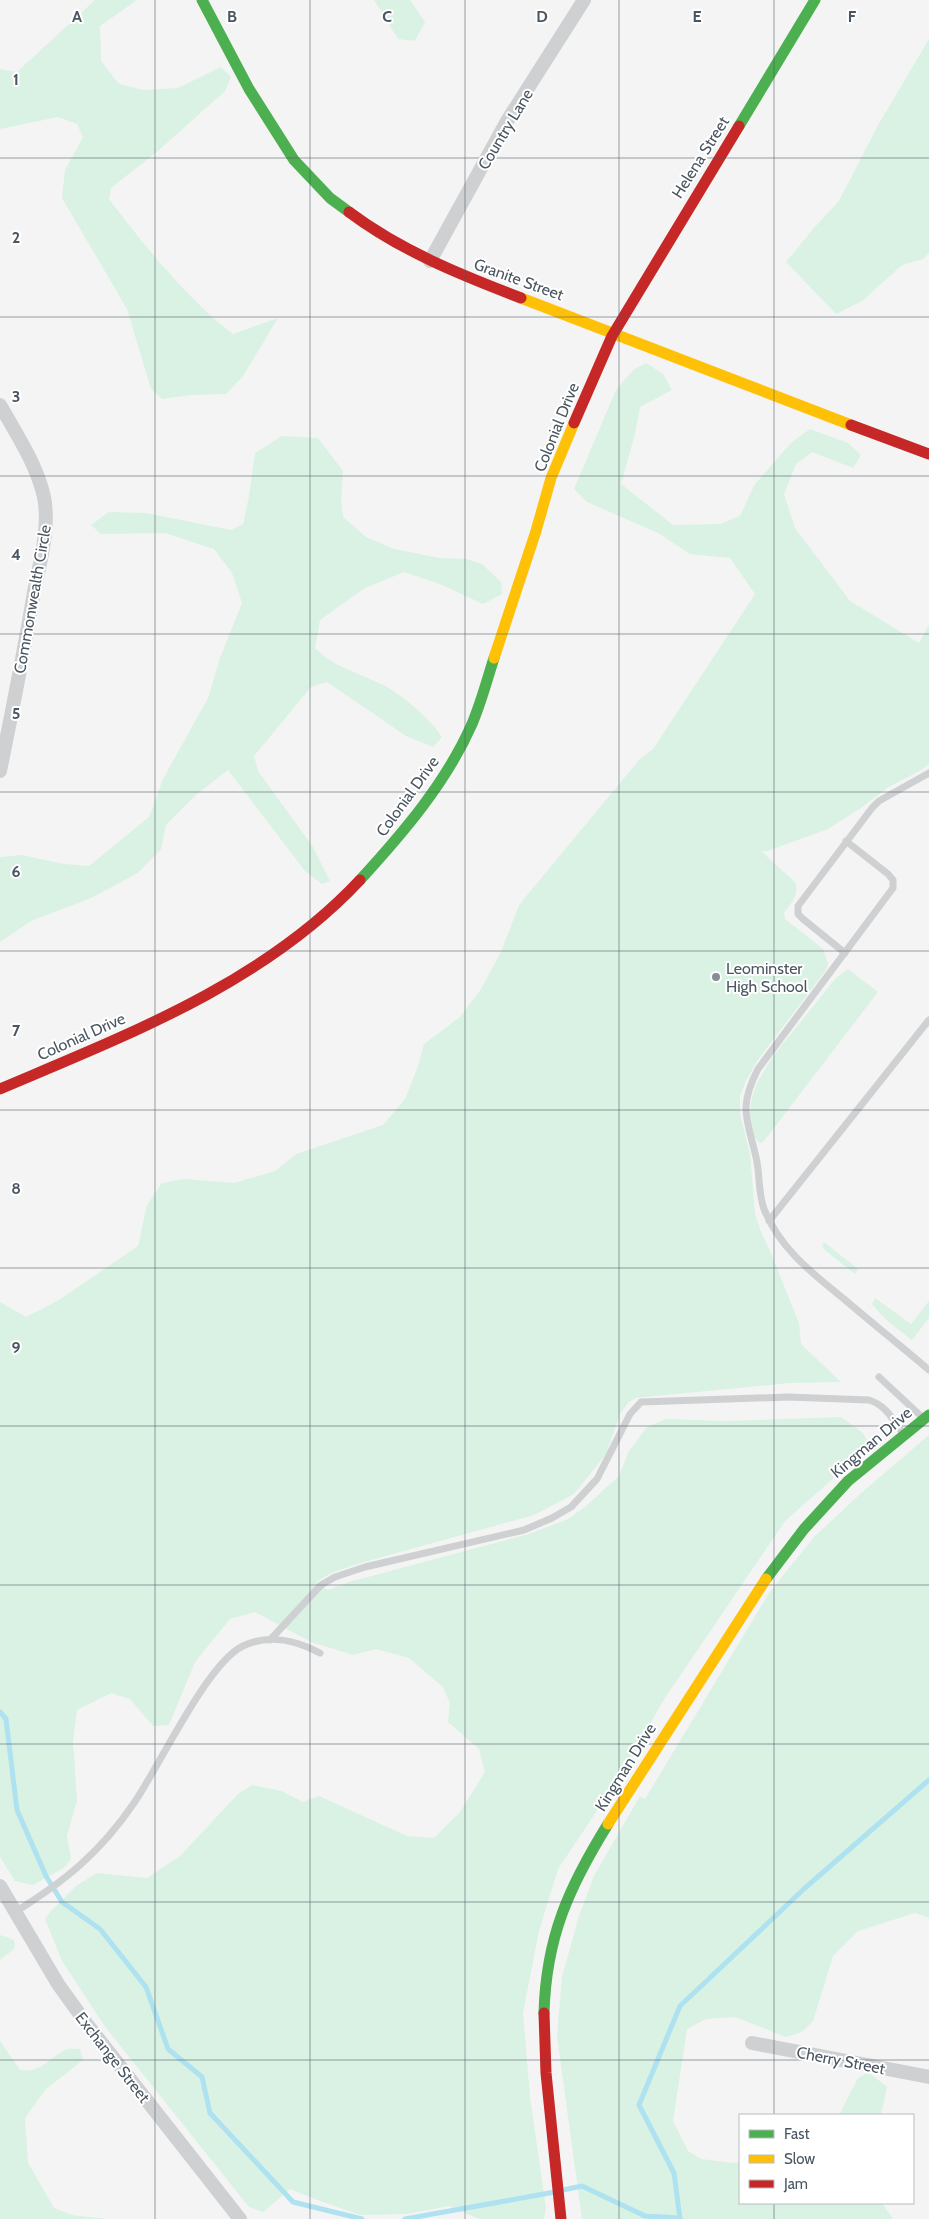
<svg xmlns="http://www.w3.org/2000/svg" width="929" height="2219" font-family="Cabin,sans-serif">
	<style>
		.green { fill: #d9f2e3 }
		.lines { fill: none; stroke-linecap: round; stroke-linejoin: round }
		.stream { stroke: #aee2f0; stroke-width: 5 }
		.lane { stroke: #ced0d2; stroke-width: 7 }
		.street { stroke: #ced0d2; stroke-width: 14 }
		.fast { stroke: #4caf50; stroke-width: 11 }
		.slow { stroke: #ffc107; stroke-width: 11 }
		.jam { stroke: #c62828; stroke-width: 11 }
		.grid { fill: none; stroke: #4a5661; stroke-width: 1; stroke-opacity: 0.55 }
		.poi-dot { fill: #868d94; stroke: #fff; stroke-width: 2 }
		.labels { text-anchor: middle; stroke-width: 4; stroke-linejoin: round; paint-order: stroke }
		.street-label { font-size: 16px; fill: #4a5661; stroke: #fff }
		.poi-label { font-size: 16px; fill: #4a5661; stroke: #fff; text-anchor: start }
		.grid-label { font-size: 16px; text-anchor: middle; font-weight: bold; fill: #4a5661; stroke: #fff; stroke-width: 4; stroke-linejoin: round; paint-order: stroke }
	</style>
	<rect width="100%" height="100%" fill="#f4f4f4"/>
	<path class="green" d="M 95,0 L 137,0 L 100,26 L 101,61 L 119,84 L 144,90 L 178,88 L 221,67 L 231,77 L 225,91 L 158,151 L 111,188 L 109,199 C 143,244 189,301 233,334 L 278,318 L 243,376 L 226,394 L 191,395 L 162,399 L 151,389 L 127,309 L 62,198 L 65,170 L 83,137 L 77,124 L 58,117 L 0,129 L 0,69 L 17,72 Z
		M 374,0 L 410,0 L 425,22 L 415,41 L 398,39 Z
		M 929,39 L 929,253 L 923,259 L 902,265 L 862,301 L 836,314 L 786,262 L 813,229 L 839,201 L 877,127 Z
		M 646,363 L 663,374 L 672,390 L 640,407 L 635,434 L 621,484 L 673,525 L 720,524 L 740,516 L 755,484 L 792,442 L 810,429 L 848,443 L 861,455 L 853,468 L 812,452 L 796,464 L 784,494 L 795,528 L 850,601 L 919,643 L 929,625 L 929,764 L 921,770 L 887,788 L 861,808 L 828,829 L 767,851 L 761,851 L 795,882 C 800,895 791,903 784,913 L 785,919 L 823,949 L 828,964 L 826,970 L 757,1061 L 746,1081 L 740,1096 L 740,1114 L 750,1154 L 755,1214 L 761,1232 L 770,1251 L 799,1323 L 801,1344 L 841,1382 L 790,1383 L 635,1398 L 629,1402 L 620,1414 L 606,1454 L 574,1494 L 534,1515 L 357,1564 L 331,1573 L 316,1582 L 328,1590 L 349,1582 L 529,1534 L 568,1519 L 585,1507 L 619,1476 L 629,1451 L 647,1427 L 666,1419 L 726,1421 L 841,1417 L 863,1433 L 870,1446 L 785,1521 L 665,1698 L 617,1781 L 558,1869 L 539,1931 L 523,2013 L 530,2097 L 546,2208 L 544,2219 L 479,2219 L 449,2206 L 407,2214 L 360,2215 L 312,2198 L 290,2189 L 263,2212 L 249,2207 L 106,2028 L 62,1961 L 45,1919 L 51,1911 L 76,1886 L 97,1873 L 147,1878 L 180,1856 L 238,1794 L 252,1785 L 281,1791 L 303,1802 L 319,1796 L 407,1836 L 434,1838 L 460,1812 L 485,1772 L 479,1749 L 448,1722 L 450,1703 L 443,1687 L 409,1658 L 376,1649 L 353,1655 L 311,1642 L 255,1612 L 230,1619 L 195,1662 L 169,1725 L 153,1726 L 130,1699 L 111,1693 L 77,1710 L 73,1742 L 77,1800 L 67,1836 L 71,1859 L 65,1867 L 33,1885 L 15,1881 L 0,1857 L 0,1302 L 26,1317 L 59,1300 L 138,1246 L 147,1205 L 162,1183 L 184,1179 L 234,1183 L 275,1171 L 296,1154 L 383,1125 L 405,1099 L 417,1069 L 424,1044 L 460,1017 L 481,989 L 501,952 L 519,905 L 639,760 L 653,749 L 755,594 L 730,558 L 690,554 L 658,533 L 587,502 L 574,489 L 616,390 L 633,370 Z
		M 282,436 L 318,438 L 343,471 L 341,500 L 343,517 L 366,537 L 394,549 L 439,558 L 466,559 L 482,564 L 501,582 L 502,594 L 483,604 L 442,585 L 404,572 L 365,588 L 320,620 L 315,648 C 334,668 361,673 385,686 C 406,698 428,717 442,737 L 433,747 L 406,736 L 327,682 L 311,687 L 254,756 L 258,771 L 313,847 L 330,881 L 322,884 L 305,871 L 228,770 L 197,794 L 166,825 L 161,849 L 138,873 L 91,898 L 31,921 L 0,942 L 0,857 L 22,855 L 64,864 L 89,866 L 149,817 L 163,779 L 208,698 L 220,658 L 242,603 L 232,573 L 214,549 L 165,533 L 101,534 L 91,525 L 109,512 L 146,513 L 231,530 L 243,524 L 249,496 L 255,453 Z
		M 848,969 L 878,992 L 764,1141 L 760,1143 L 754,1137 L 752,1129 L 750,1115 L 751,1102 L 756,1085 L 773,1056 L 836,978 Z
		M 824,1242 L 858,1269 L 855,1274 L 826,1251 L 822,1246 Z
		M 875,1298 L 911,1324 L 929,1301 L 929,1318 L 912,1340 C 897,1329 883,1318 872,1304 Z
		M 929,1435 L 929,1918 L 915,1913 L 858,1931 L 833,1956 L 813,2021 L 802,2032 L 786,2037 L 735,2017 L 706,2019 L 687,2029 L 673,2121 L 688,2151 L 701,2159 L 733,2163 L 740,2162 L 740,2203 L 882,2203 L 893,2219 L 582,2219 L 557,2036 L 562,1977 L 579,1916 L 594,1876 L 640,1796 L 645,1799 L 769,1593 L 814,1537 L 859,1495 Z
		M 0,1935 L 14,1940 L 15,1948 L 0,1960 Z
		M 0,2041 L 20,2070 C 45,2073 49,2056 68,2049 C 71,2048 77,2049 80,2049 L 83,2060 L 45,2090 L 25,2118 L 28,2163 L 54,2208 L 72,2215 L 107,2219 L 0,2219 Z
		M 868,2072 L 887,2087 L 881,2115 L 839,2115 L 858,2078 Z"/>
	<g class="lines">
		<path class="stream" d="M 0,1712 L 6,1719 L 17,1810 L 46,1876 L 62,1902 L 100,1929 L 146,1987 L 168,2049 L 202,2077 L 210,2113 L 293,2202 L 362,2219
			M 563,2190 L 582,2186 L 645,2216 L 680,2218
			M 405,2219 L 555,2192
			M 680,2219 L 674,2173 L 639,2105 L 680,2006 L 805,1888 L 929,1780"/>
		<path class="lane" d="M 846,841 L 888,874 L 893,880 L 893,888 L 758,1069 C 738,1108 747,1118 756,1157 C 760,1173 758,1193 764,1209 C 780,1249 812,1273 844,1299 C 872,1323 901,1346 929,1370
			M 845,953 L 803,919 L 798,914 L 798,906 L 872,808 L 879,801 L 929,773
			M 769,1221 L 929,1020
			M 879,1377 L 922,1417
			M 270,1640 L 321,1585 L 335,1577 L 365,1567 L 524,1530 L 552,1518 L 571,1507 L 597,1479 L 630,1414 L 641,1402 L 788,1397 L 869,1400 C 886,1405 894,1421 904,1435
			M 15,1912 C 65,1881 100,1853 134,1803 C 159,1767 207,1663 243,1646 C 268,1634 296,1640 320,1653"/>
		<path class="street" d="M 430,261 L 507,121 L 584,0
			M 0,405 C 16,433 37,465 44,497 C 50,528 40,562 34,592 C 24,652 12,712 0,771
			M 0,1886 L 58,1984 L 86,2023 L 240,2219
			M 752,2043 L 929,2077"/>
		<path class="fast" d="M 202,0 L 249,89 L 294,160 L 330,198 L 349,212
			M 739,126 L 815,0
			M 360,880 C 403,833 446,783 472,724 C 481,703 487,680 494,658
			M 766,1579 L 804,1529 L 848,1481 L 929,1415
			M 544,2013 C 546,1937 569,1887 608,1824"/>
		<path class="slow" d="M 521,298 L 851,425
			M 494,658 L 536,531 L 551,478 L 574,423
			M 608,1824 L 766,1579"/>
		<path class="jam" d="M 349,212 C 401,251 461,275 521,298
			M 574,423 L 612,336 L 739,126
			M 851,425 L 929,454
			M 0,1089 C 127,1035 264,983 360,880
			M 544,2013 L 546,2073 L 561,2219"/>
	</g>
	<path class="grid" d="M 155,0 L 155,2219M 310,0 L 310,2219M 465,0 L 465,2219M 619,0 L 619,2219M 774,0 L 774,2115M 0,158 L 929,158M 0,317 L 929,317M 0,476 L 929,476M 0,634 L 929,634M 0,792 L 929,792M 0,951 L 929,951M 0,1110 L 929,1110M 0,1268 L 929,1268M 0,1426 L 929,1426M 0,1585 L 929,1585M 0,1744 L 929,1744M 0,1902 L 929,1902M 0,2060 L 929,2060M 774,2203 L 774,2219"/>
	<circle class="poi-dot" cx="716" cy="977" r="5"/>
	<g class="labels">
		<g class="street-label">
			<text transform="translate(505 129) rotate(-59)" y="6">Country Lane</text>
			<text transform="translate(700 157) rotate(-58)" y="6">Helena Street</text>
			<text transform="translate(519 279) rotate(20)" y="6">Granite Street</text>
			<text transform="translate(556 427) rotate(-68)" y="6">Colonial Drive</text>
			<text transform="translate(32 599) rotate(-80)" y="6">Commonwealth Circle</text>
			<text transform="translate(407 796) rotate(-54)" y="6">Colonial Drive</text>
			<text transform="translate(81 1036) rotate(-24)" y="6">Colonial Drive</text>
			<text transform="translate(871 1442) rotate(-40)" y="6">Kingman Drive</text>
			<text transform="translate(625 1767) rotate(-58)" y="6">Kingman Drive</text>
			<text transform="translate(113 2057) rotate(52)" y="6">Exchange Street</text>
			<text transform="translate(841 2060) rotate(11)" y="6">Cherry Street</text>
		</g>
		<g class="poi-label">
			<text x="726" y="974">Leominster<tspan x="726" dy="18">High School</tspan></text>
		</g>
	</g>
	<g class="grid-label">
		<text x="77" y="22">A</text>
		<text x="232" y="22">B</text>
		<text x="387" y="22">C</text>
		<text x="542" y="22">D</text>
		<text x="697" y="22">E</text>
		<text x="852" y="22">F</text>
		<text x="16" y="85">1</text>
		<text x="16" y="243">2</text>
		<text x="16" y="402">3</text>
		<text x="16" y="560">4</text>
		<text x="16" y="719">5</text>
		<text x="16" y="877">6</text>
		<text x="16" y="1036">7</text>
		<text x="16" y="1194">8</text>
		<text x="16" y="1353">9</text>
	</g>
	<rect x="739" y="2114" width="175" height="90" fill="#ffffff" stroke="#b7bbc0"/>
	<rect x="749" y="2130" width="25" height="8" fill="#4caf50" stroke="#b7bbc0"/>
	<text x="784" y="2139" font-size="15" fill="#4a5661">Fast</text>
	<rect x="749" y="2155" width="25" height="8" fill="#ffc107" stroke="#b7bbc0"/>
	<text x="784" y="2164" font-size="15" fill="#4a5661">Slow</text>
	<rect x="749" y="2180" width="25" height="8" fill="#c62828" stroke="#b7bbc0"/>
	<text x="784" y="2189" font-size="15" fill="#4a5661">Jam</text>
</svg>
